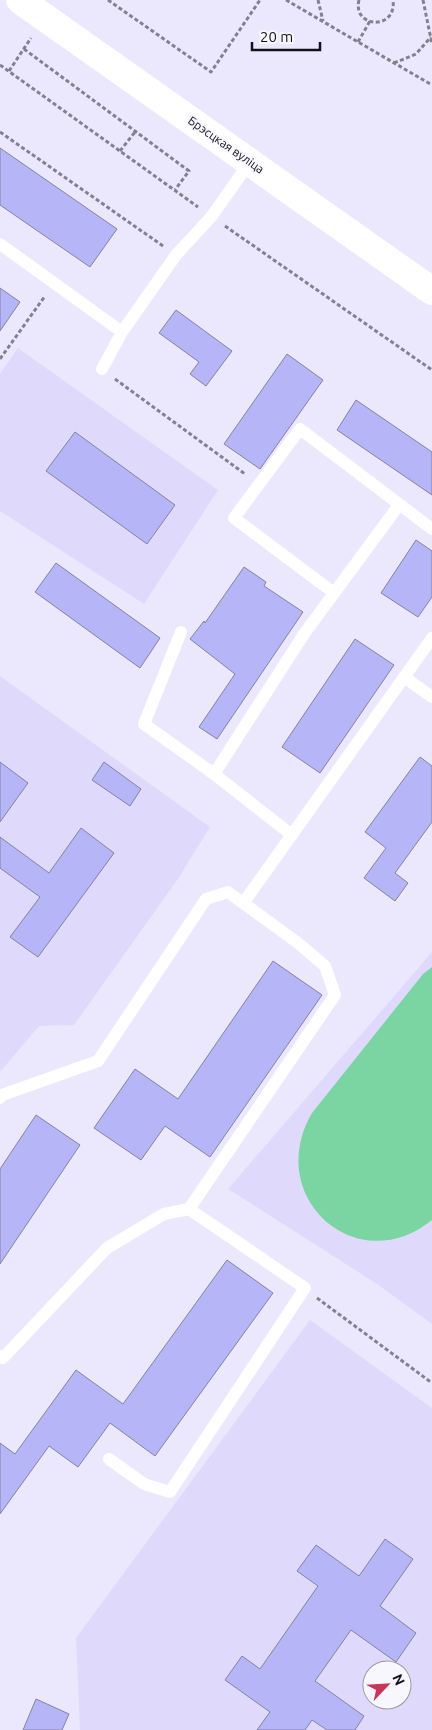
<svg xmlns="http://www.w3.org/2000/svg" width="432" height="1730" font-family="Ubuntu,sans-serif">
	<style>
		.built { fill: #dfdafb; fill-rule: evenodd }
		.green { fill: #7bd5a3 }
		.building { fill: #b5b5f7; stroke: #8283a2 }
		.lines { fill: none; stroke-linecap: round; stroke-linejoin: round }
		.path { stroke: #838191; stroke-width: 3; stroke-dasharray: 4 2.5; stroke-linecap: butt }
		.lane { stroke: #fff; stroke-width: 12 }
		.primary { stroke: #fff; stroke-width: 28 }
		.labels { text-anchor: middle; stroke-width: 4; stroke-linejoin: round; paint-order: stroke }
		.street-label { font-size: 12px; fill: #12101b; stroke: #f8f7fe }
	</style>
	<rect width="100%" height="100%" fill="#ebe8fd"/>
	<path class="built" d="M 18,348 L 218,490 L 144,604 L 0,511 L 0,374 Z
		M 0,676 L 210,827 L 178,879 L 74,1025 L 39,1026 L 0,1072 Z
		M 432,952 L 432,1324 L 377,1284 L 228,1189 Z
		M 310,1320 L 432,1408 L 432,1730 L 80,1730 L 76,1638 ZM 372,1670 L 402,1670 L 402,1700 L 372,1700 Z"/>
	<path class="green" d="M 432,967 L 432,1220 C 357,1281 263,1197 312,1113 L 423,974 Z"/>
	<path class="building" d="M 0,148 L 117,229 L 90,267 L 0,205 Z
		M 0,288 L 20,302 L 0,331 Z
		M 176,310 L 232,351 L 206,386 L 190,374 L 199,362 L 159,333 Z
		M 287,354 L 323,380 L 260,469 L 224,444 Z
		M 356,400 L 432,452 L 432,495 L 337,430 Z
		M 75,432 L 175,505 L 147,544 L 46,471 Z
		M 416,540 L 432,551 L 432,597 L 418,617 L 381,593 Z
		M 56,563 L 160,638 L 140,668 L 35,592 Z
		M 244,567 L 266,582 L 264,586 L 303,612 L 217,739 L 199,727 L 235,674 L 190,639 L 204,621 L 205,623 Z
		M 355,639 L 394,665 L 320,773 L 282,747 Z
		M 420,757 L 432,766 L 432,822 L 395,873 L 408,883 L 395,901 L 364,878 L 386,848 L 365,832 Z
		M 0,762 L 28,783 L 0,822 Z
		M 104,762 L 141,789 L 130,806 L 92,780 Z
		M 81,828 L 114,853 L 38,957 L 10,937 L 40,897 L 0,868 L 0,837 L 49,873 Z
		M 273,961 L 322,995 L 210,1157 L 165,1126 L 141,1160 L 94,1128 L 135,1069 L 178,1099 Z
		M 36,1115 L 80,1145 L 0,1264 L 0,1169 Z
		M 227,1260 L 273,1293 L 155,1456 L 110,1423 L 78,1467 L 49,1446 L 0,1514 L 0,1443 L 15,1454 L 76,1370 L 123,1404 Z
		M 385,1539 L 413,1559 L 380,1606 L 416,1633 L 396,1662 L 351,1630 L 315,1681 L 364,1716 L 355,1730 L 327,1730 L 312,1720 L 305,1730 L 257,1730 L 270,1712 L 225,1680 L 242,1656 L 260,1669 L 318,1586 L 297,1571 L 316,1545 L 359,1576 Z
		M 36,1699 L 69,1714 L 62,1730 L 23,1730 Z"/>
	<g class="lines">
		<path class="path" d="M 108,0 L 211,72 L 260,0
			M 286,0 L 432,85
			M 318,0 L 323,21
			M 359,0 C 352,28 397,31 393,0
			M 423,0 L 432,44
			M 358,42 L 370,21
			M 24,49 L 189,171 L 175,190
			M 394,63 L 416,54 L 431,37
			M 0,65 L 198,207
			M 9,71 L 31,38
			M 0,132 L 163,246
			M 120,151 L 135,132
			M 225,226 L 432,370
			M 0,359 L 45,296
			M 115,379 L 245,474
			M 317,1298 L 432,1383"/>
		<path class="lane" d="M 0,244 L 122,332
			M 102,369 L 122,332 L 176,255 L 211,217 L 250,162
			M 334,593 L 234,518 L 300,429 L 432,529
			M 181,632 L 144,724 L 214,774 L 292,835
			M 404,677 L 432,697
			M 214,774 L 304,634 L 399,505
			M 244,902 L 432,638
			M 0,1098 L 2,1095 L 98,1061 L 206,899 L 228,892 L 298,943 L 325,966 L 335,995 L 189,1209 L 305,1288 L 170,1492 L 144,1484 L 109,1459
			M 0,1356 L 3,1358 L 107,1248 L 164,1214 L 189,1209"/>
		<path class="primary" d="M 20,0 L 432,291"/>
	</g>
	<g class="labels">
		<g class="street-label">
			<text transform="translate(226 145) rotate(35)" y="4">Брэсцкая вуліца</text>
		</g>
	</g>
	<g transform="translate(387 1685) rotate(65)"><circle r="24" fill="#f8f7fe" stroke="#9c9ba3"/>
	<path d="M0-4L9 19L0 12L-9 19Z" fill="#c73759"/>
	<text y="-8" font-size="14" font-weight="bold" text-anchor="middle" fill="#12101b">N</text>
	</g>
	<path d="M252 42v8h68v-8" fill="none" stroke="#12101b" stroke-width="2.5"/>
	<text x="260" y="42" font-size="15" fill="#12101b" stroke="#f8f7fe" stroke-width="4" paint-order="stroke">20 m</text>
</svg>
